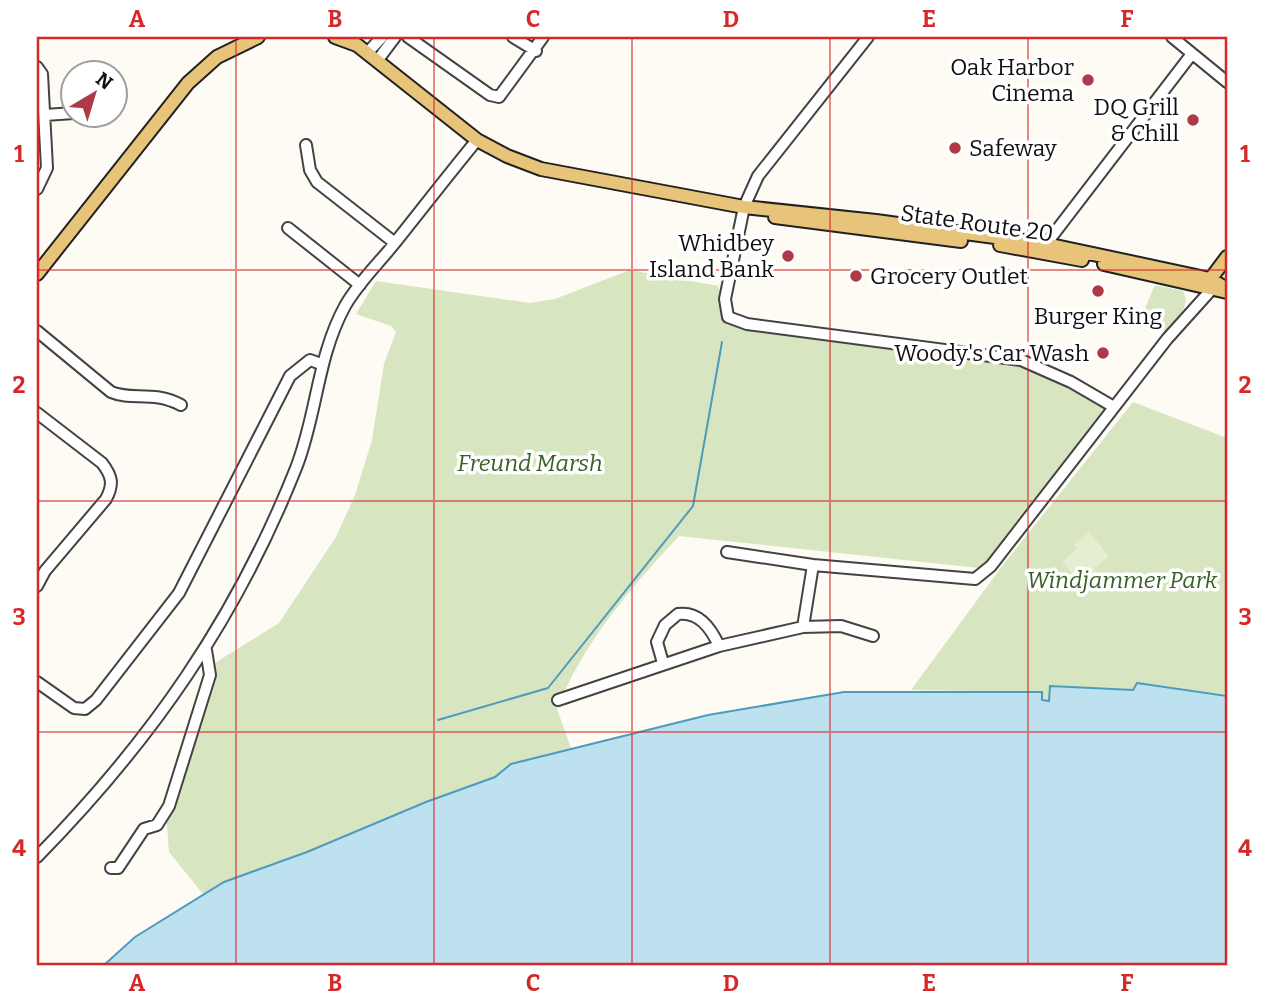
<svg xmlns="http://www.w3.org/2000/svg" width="1264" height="1002" font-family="Bitter,serif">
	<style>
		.green { fill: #d7e5c1 }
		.pitch { fill: #e6edd1 }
		.water { fill: #bee1ef; stroke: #4e9bbd; stroke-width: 2 }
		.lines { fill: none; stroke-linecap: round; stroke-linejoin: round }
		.stream { stroke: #4e9bbd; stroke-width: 2 }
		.minor-casing { stroke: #434343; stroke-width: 14 }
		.major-casing { stroke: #212121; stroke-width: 16 }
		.minor { stroke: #fff; stroke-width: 10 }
		.major { stroke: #e8c37a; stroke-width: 12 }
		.grid { fill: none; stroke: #d62828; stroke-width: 2; stroke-opacity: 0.55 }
		.poi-dot { fill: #af3849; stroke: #fff; stroke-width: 2.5 }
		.labels { text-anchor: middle; stroke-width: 7; stroke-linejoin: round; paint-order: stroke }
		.poi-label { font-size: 23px; fill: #101010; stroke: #fff; text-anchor: end }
		.street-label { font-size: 23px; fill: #101010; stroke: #fff }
		.park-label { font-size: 23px; font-style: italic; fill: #386027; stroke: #fff }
		.neatline { fill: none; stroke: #d62828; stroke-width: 2.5 }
		.grid-label { font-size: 23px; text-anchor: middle; font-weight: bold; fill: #d62828 }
	</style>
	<rect width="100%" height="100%" fill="#fdfbf4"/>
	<path class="green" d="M 630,270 L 718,286 L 728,317 L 1021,360 L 1114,407 L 988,569 L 679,536 C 630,589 584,641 557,709 L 571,748 L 511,764 L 495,777 L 426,802 L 307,852 L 224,882 L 203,894 L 169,852 L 166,812 L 210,666 L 279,623 L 336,537 L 355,495 L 372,440 L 384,364 L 396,332 L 391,326 L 356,314 L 376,281 L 530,303 L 555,299 Z
		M 1155,285 L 1183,291 C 1192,308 1175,320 1165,332 L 1142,315 Z
		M 1133,402 L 1227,438 L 1227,696 L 1138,683 L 1133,690 L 1050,686 L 1049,701 L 1042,700 L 1041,692 L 911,690 L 1003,565 Z"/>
	<path class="pitch" d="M 1089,532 L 1109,556 L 1094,569 L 1097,573 L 1082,585 L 1062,562 L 1077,549 L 1074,545 Z"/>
	<path class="water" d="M 1137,683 L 1227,696 L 1227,965 L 104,965 L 135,937 L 224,882 L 307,852 L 426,802 L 495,777 L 511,764 L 708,715 L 844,692 L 1042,692 L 1042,700 L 1049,701 L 1050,686 L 1133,690 Z"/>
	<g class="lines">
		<path class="stream" d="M 438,720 L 548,688 L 693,506 L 722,342"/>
		<g class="minor-casing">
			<path id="minor" d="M 408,37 L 490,95 L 499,97 L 543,37
				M 513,37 L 536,51
				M 868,37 L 758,176 L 744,207 L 725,299 L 728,317 L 747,324 L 1021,360 L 1071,382 L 1114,407
				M 1172,37 L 1227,82
				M 367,53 L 382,37
				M 377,61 L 395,37
				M 37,67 L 42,74 L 47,168 L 37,189
				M 45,115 L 74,113
				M 306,145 L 310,170 L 317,182 L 395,243
				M 288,228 L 360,285
				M 1043,248 L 1191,55
				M 37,331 L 111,392 C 132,401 153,390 181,405
				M 37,413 L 102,463 C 112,476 114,484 106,499 L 45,571 L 37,586
				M 727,552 L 813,565 L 975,579 L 991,566 L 1167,339 L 1212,289
				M 803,627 L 813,565
				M 663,663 L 657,642 L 665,625 L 678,614 C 699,611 711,628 719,646
				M 37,682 L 74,708 L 85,709 L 96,700 L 179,593 L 290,376 L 310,360 L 321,364
				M 558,700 L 719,646 L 803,627 L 841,626 L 873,636
				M 37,857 C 151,741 236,619 296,468 C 317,415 317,357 345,306 C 358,283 378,264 394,244 C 422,209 449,174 477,140
				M 111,868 L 118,868 L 144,829 L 157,825 L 169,806 L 210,675 L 206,650"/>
		</g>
		<g class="major-casing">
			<path id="major" d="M 335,37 L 357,45 L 477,140 L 507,156 L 541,169 L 744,207 L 876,221 L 1046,244 L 1210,279 L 1227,289
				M 775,217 L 961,241
				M 1000,245 L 1082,260
				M 1104,264 L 1227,292
				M 37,274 L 188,83 L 217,57 L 258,37
				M 1206,285 L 1227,257"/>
		</g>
		<use href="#minor" class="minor"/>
		<use href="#major" class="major"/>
	</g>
	<path class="grid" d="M 236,37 L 236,965M 434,37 L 434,965M 632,37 L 632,965M 830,37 L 830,965M 1028,37 L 1028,965M 37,270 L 1227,270M 37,501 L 1227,501M 37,732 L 1227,732"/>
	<g class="poi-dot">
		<circle cx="1088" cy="80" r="7"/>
		<circle cx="1193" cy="120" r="7"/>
		<circle cx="955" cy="148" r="7"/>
		<circle cx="788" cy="256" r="7"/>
		<circle cx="856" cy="276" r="7"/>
		<circle cx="1098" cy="291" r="7"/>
		<circle cx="1103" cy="353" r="7"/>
	</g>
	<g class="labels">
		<g class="poi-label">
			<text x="1074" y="75">Oak Harbor<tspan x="1074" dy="26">Cinema</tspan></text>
			<text x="1179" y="115">DQ Grill<tspan x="1179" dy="26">&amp; Chill</tspan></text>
			<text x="969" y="156" text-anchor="start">Safeway</text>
			<text x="774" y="251">Whidbey<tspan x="774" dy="26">Island Bank</tspan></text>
			<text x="870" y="284" text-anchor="start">Grocery Outlet</text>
			<text x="1098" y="324" text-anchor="middle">Burger King</text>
			<text x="1089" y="361">Woody's Car Wash</text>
		</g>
		<g class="street-label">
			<text transform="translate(977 223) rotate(8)" y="8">State Route 20</text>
		</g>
		<g class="park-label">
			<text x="530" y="471">Freund Marsh</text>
			<text x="1122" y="588">Windjammer Park</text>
		</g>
	</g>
	<rect width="1264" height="1002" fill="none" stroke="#ffffff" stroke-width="77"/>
	<g transform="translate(94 94) rotate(38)"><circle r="33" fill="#ffffff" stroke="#9f9f9f" stroke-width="2"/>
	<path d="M0-5L12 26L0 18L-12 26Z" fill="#af3849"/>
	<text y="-10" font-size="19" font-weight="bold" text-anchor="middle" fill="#101010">N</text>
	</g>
	<rect x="38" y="38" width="1188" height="926" class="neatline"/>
	<g class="grid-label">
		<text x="137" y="27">A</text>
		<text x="335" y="27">B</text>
		<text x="533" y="27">C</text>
		<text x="731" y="27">D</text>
		<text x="929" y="27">E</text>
		<text x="1127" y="27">F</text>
		<text x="19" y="162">1</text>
		<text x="1245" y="162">1</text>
		<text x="19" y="393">2</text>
		<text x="1245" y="393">2</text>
		<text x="19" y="625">3</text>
		<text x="1245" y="625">3</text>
		<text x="19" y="856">4</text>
		<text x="1245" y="856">4</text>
		<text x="137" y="991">A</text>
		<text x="335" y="991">B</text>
		<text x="533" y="991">C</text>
		<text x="731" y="991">D</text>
		<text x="929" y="991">E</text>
		<text x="1127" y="991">F</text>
	</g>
</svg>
